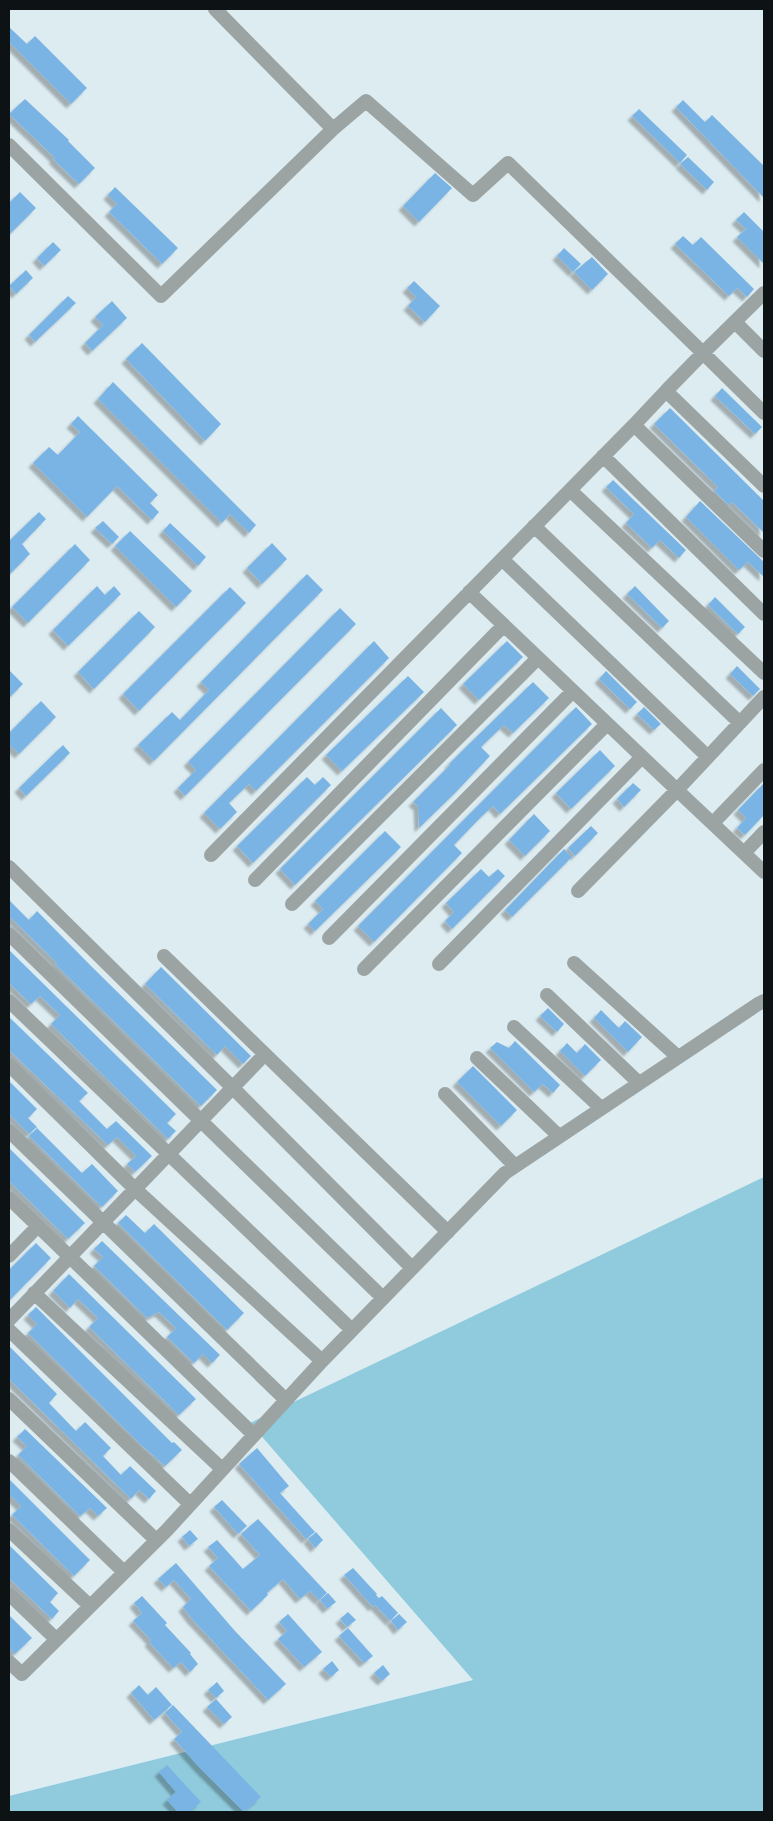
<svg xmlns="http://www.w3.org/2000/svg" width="773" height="1821" font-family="Roboto,sans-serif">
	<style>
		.green { fill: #90cbdd }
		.building { fill: #79b4e5; filter: url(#shadow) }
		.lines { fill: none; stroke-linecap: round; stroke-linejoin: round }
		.street { stroke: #9ca3a3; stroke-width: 14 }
	</style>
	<defs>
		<filter id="shadow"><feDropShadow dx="-4.5" dy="4.5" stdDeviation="1" flood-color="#0004"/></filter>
	</defs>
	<rect width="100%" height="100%" fill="#dcecf1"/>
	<path class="green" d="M 764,1177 L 764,1812 L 9,1812 L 9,1796 L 473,1680 L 250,1423 Z"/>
	<path class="building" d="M 9,27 L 27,44 L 35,36 L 87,88 L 71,104 L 9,42 Z
		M 25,99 L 69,140 L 68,141 L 95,168 L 79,184 L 53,159 L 55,158 L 9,114 Z
		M 683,100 L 705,122 L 712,115 L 764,166 L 764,198 L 676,107 Z
		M 639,109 L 687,155 L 680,163 L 632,116 Z
		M 688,157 L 714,182 L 707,190 L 680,164 Z
		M 435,173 L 452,188 L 419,222 L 403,206 Z
		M 115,187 L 178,248 L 162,264 L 109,212 L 117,204 L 108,195 Z
		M 20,192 L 36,208 L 9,235 L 9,203 Z
		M 744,212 L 764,232 L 764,264 L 737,237 L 746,229 L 736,220 Z
		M 683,236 L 693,245 L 701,237 L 754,289 L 747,297 L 737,288 L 729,296 L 675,244 Z
		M 53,242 L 61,250 L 44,266 L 37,258 Z
		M 564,248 L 581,264 L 573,272 L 557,256 Z
		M 592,257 L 608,274 L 592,290 L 574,272 Z
		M 26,270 L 33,278 L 16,294 L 9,286 Z
		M 414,281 L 440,306 L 425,322 L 408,306 L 416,297 L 407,288 Z
		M 68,296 L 76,303 L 35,342 L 29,335 Z
		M 112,301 L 127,318 L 92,351 L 85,343 L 103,325 L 95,317 Z
		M 142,343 L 221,424 L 205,441 L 126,359 Z
		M 113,382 L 256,525 L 249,533 L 230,514 L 222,523 L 98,399 Z
		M 722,388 L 762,427 L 755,434 L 715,396 Z
		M 670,408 L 764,501 L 764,533 L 732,502 L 729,505 L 714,491 L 718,487 L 654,424 Z
		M 78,416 L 158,495 L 150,503 L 159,512 L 152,520 L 117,486 L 87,517 L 33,463 L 49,447 L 58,455 L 80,432 L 71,424 Z
		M 613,480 L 686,550 L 679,558 L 660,540 L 652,548 L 626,523 L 634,514 L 606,487 Z
		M 700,501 L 764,562 L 764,577 L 748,562 L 739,570 L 686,517 Z
		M 39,512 L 46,519 L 22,544 L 30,554 L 9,575 L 9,541 Z
		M 103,521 L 119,537 L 112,544 L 95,528 Z
		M 170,523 L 206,557 L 198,566 L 163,531 Z
		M 130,531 L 192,591 L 176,607 L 115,546 Z
		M 272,543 L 287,559 L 262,584 L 247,568 Z
		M 75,544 L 90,560 L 28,623 L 12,607 Z
		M 307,574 L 323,590 L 154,761 L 138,745 L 172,712 L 180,720 L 209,690 L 201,682 Z
		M 97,586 L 105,595 L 114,586 L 121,594 L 68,646 L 53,630 Z
		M 635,586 L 669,621 L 662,628 L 627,594 Z
		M 230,587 L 246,603 L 139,711 L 123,694 Z
		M 715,597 L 745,627 L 738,634 L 708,605 Z
		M 340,608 L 356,624 L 185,796 L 178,788 L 196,770 L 188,762 Z
		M 139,611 L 155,627 L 94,689 L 78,672 Z
		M 374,641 L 389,658 L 256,791 L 249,784 L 229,803 L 237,812 L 220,829 L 204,813 Z
		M 507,641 L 523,657 L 479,700 L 463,684 Z
		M 737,666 L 760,689 L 753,696 L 730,674 Z
		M 9,670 L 23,684 L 9,698 Z
		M 606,671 L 637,702 L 630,709 L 599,679 Z
		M 408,676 L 424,692 L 342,771 L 326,755 Z
		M 533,682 L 549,698 L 513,733 L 504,725 L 481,747 L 490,756 L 456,792 L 419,828 L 418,806 L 413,802 L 450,765 L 449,764 L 467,746 Z
		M 41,701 L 56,717 L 19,754 L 9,744 L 9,733 Z
		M 576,707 L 592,724 L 500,814 L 493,806 L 482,816 L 454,845 L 462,853 L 374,942 L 358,926 Z
		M 644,707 L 661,724 L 654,730 L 637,714 Z
		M 441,708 L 457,725 L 295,885 L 280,869 Z
		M 63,745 L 70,753 L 26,796 L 19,788 Z
		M 600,750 L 615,766 L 571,809 L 556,793 Z
		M 307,777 L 315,785 L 323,777 L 331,785 L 253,863 L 237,846 Z
		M 633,783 L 641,790 L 624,807 L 617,799 Z
		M 764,783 L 764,815 L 745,835 L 737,828 L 746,818 L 738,810 Z
		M 534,814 L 550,831 L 525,856 L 509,840 Z
		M 591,826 L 598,833 L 575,856 L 568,848 Z
		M 385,831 L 401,847 L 315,931 L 308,924 L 323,909 L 315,901 Z
		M 564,849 L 572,857 L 512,917 L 505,910 Z
		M 481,869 L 489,877 L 498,869 L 505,876 L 452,929 L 445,921 L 454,912 L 446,903 Z
		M 9,900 L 29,920 L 37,911 L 91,966 L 217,1090 L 201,1106 L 63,972 L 55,964 L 57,963 L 9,916 Z
		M 9,950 L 176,1114 L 167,1123 L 176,1131 L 168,1139 L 51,1024 L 60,1015 L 40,996 L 31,1004 L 9,983 Z
		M 161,967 L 251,1056 L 243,1064 L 225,1046 L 217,1055 L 145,984 Z
		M 548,1008 L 564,1024 L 557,1032 L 540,1016 Z
		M 601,1010 L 619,1028 L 625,1021 L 642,1037 L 628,1052 L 594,1018 Z
		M 9,1017 L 88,1093 L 79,1101 L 107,1129 L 116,1121 L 152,1156 L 135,1172 L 127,1164 L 136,1156 L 117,1137 L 108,1145 L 9,1050 Z
		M 515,1041 L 560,1085 L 553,1093 L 543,1084 L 534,1092 L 490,1048 L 497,1042 L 509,1048 Z
		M 567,1043 L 577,1053 L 585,1044 L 601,1060 L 585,1076 L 560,1051 Z
		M 473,1066 L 517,1110 L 501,1126 L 457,1082 Z
		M 9,1081 L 37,1109 L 28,1118 L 37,1127 L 29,1134 L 9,1114 Z
		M 37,1128 L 82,1173 L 92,1164 L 118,1191 L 102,1207 L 29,1136 Z
		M 9,1148 L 85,1223 L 68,1239 L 9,1181 Z
		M 126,1215 L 145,1233 L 154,1224 L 244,1313 L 227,1330 L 118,1223 Z
		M 102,1241 L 220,1355 L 212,1363 L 203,1354 L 194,1363 L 167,1337 L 176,1328 L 159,1312 L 147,1318 L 94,1266 L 103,1257 L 94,1249 Z
		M 36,1243 L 51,1258 L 9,1301 L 9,1270 Z
		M 69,1274 L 196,1399 L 179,1415 L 89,1327 L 98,1318 L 78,1299 L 70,1308 L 53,1291 Z
		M 36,1307 L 172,1443 L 174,1442 L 182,1450 L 165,1466 L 140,1444 L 28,1333 L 37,1324 L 28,1315 Z
		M 9,1346 L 57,1394 L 49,1403 L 76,1431 L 85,1422 L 111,1448 L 103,1456 L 121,1475 L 130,1466 L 156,1491 L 149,1499 L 139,1490 L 131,1499 L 9,1379 Z
		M 25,1429 L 107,1508 L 98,1516 L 90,1508 L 80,1516 L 18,1455 L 27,1446 L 17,1437 Z
		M 257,1448 L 289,1486 L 280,1493 L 315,1532 L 306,1539 L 239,1464 Z
		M 9,1479 L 90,1560 L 74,1576 L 12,1515 L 21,1506 L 9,1494 Z
		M 222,1500 L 247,1526 L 238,1534 L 214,1507 Z
		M 258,1519 L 327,1593 L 319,1600 L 310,1591 L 300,1599 L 283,1579 L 267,1593 L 268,1595 L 251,1611 L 209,1566 L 218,1558 L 208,1547 L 217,1540 L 243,1569 L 260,1555 L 241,1534 Z
		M 190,1530 L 198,1539 L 189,1546 L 182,1537 Z
		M 316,1532 L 323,1540 L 315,1548 L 308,1539 Z
		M 9,1545 L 58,1593 L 50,1602 L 59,1611 L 52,1619 L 9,1578 Z
		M 176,1563 L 235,1631 L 286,1684 L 268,1700 L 191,1618 L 183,1607 L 191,1599 L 174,1580 L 166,1587 L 158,1579 Z
		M 353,1568 L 377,1594 L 376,1595 L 379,1598 L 382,1596 L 398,1613 L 390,1621 L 375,1605 L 373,1607 L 344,1575 Z
		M 328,1593 L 336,1602 L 327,1609 L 320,1600 Z
		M 142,1596 L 167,1623 L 165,1625 L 191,1653 L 190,1654 L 198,1664 L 190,1672 L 181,1662 L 173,1668 L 149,1642 L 151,1640 L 133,1621 L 142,1613 L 134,1603 Z
		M 348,1612 L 356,1620 L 347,1627 L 340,1619 Z
		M 288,1614 L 322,1652 L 304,1667 L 278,1639 L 287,1631 L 279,1622 Z
		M 399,1614 L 407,1622 L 398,1630 L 391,1621 Z
		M 9,1615 L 32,1638 L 15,1654 L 9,1648 Z
		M 348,1628 L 373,1656 L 364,1663 L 339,1636 Z
		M 332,1661 L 339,1670 L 331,1677 L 323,1669 Z
		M 383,1665 L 390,1674 L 382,1681 L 374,1673 Z
		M 217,1682 L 224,1691 L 216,1698 L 208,1690 Z
		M 139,1685 L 148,1695 L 156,1687 L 172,1705 L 154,1720 L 131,1693 Z
		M 216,1699 L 232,1717 L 224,1724 L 207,1707 Z
		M 173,1705 L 261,1797 L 244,1812 L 199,1767 L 174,1739 L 182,1732 L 165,1713 Z
		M 167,1765 L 201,1802 L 189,1812 L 178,1812 L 167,1800 L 176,1792 L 159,1772 Z"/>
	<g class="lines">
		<path class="street" d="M 215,9 L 333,129
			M 9,145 L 161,296 L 333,129 L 366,101 L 473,195 L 508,163 L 703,353 L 764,293
			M 735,322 L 764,351
			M 666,391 L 634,425 L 764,551
			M 764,413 L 703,353 L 666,391 L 764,486
			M 603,456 L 764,614
			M 570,490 L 764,673
			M 534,526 L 740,723
			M 502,559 L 708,757
			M 469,592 L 677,790 L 764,697
			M 713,823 L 764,770
			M 744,853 L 764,832
			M 211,855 L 634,425
			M 9,867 L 233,1088 L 412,1268
			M 255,880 L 504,625
			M 578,891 L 677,790 L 764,872
			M 292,904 L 538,658
			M 9,934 L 383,1298
			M 329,938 L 573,691
			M 164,956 L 448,1232
			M 574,963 L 678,1057
			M 439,964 L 642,757
			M 364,969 L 607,724
			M 547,995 L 639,1083
			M 9,1001 L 352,1330
			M 514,1027 L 601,1108
			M 477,1058 L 559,1136
			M 9,1065 L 135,1189 L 322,1361
			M 445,1094 L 515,1166
			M 9,1131 L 286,1400
			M 9,1198 L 254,1435
			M 9,1256 L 37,1227
			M 34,1293 L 222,1469
			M 9,1320 L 265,1054
			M 9,1330 L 190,1504
			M 9,1399 L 156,1540
			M 9,1461 L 124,1572
			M 9,1530 L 90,1606
			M 9,1594 L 56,1639
			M 9,1662 L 22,1674 L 167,1530 L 322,1361 L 505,1173 L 758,1004 L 764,1001"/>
	</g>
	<rect width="773" height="1821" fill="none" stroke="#0d1214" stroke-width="20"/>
</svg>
